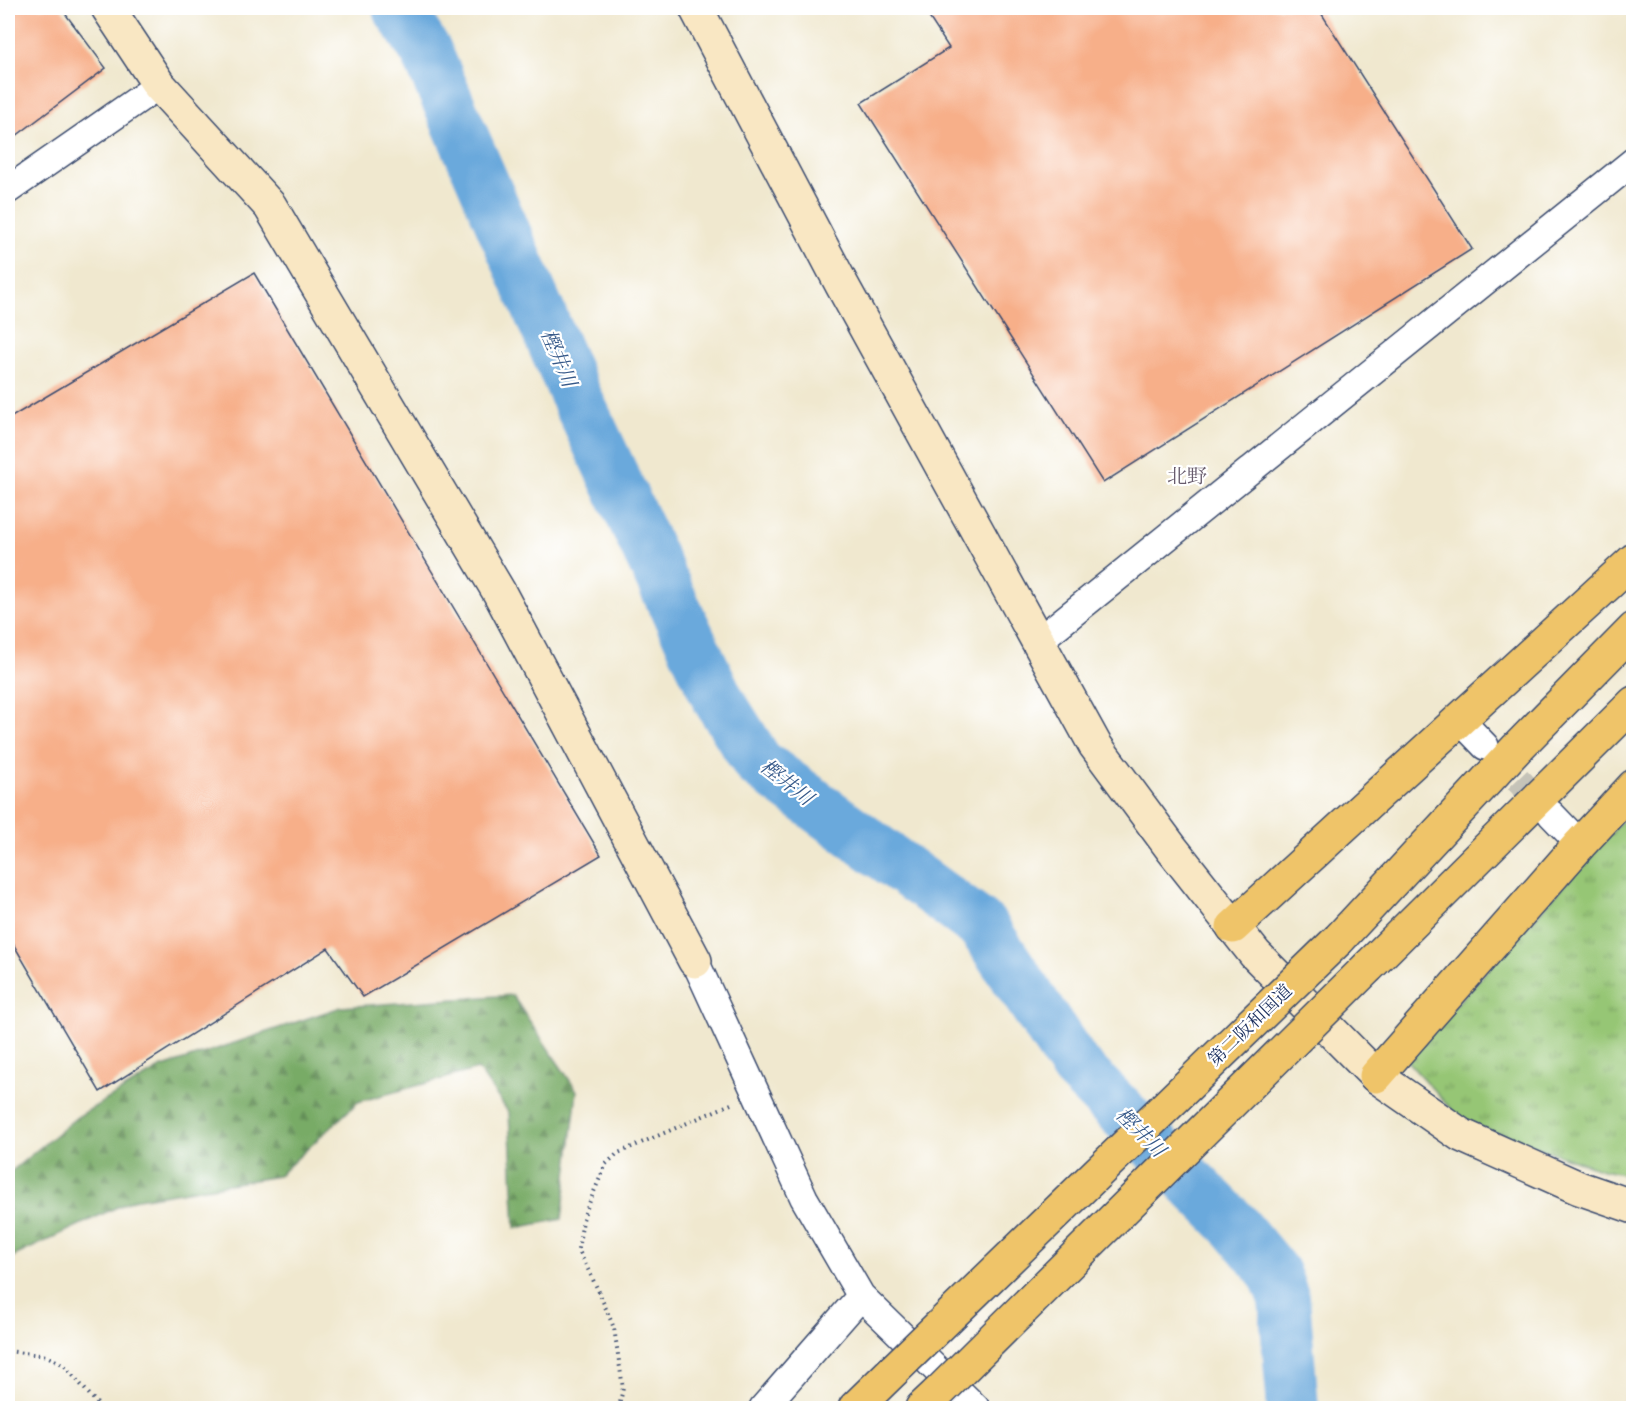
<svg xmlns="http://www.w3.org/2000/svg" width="1641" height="1416" font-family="'Libre Caslon Text','Noto Serif JP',serif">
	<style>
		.forest { fill: url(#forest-firs); stroke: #4a6d62; stroke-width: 1.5 }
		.park { fill: url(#park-tufts); stroke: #587a6a; stroke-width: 1.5 }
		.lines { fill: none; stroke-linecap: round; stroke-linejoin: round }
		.river { stroke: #6aa9dc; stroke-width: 52 }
		.building { fill: #f7af89 }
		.street-tunnel { stroke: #c5c3b8; stroke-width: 27; stroke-dasharray: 27 14; stroke-linecap: butt }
		.street-casing { stroke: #3b4b6f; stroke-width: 30 }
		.secondary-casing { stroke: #3b4b6f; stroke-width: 36 }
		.highway-casing { stroke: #3b4b6f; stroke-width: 36 }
		.path { stroke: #3b4b6f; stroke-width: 4; stroke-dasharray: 1.5 4.5; stroke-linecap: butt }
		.street { stroke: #fff; stroke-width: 27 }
		.secondary { stroke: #f9e7c3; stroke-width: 33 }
		.highway { stroke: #efc469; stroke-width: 33 }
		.highway-bridge-casing { stroke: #3b4b6f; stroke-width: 36; stroke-linecap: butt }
		.highway-bridge { stroke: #efc469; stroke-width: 33 }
		.labels { text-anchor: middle; stroke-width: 4.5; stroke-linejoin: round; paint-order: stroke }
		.street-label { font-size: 18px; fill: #1b2f5e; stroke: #fff }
		.water-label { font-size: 20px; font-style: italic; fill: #375a8a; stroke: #fff }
		.neighbourhood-label { font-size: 20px; fill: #685c6d; stroke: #fff }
	</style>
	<defs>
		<pattern id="forest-firs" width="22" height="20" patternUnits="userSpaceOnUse" patternTransform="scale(1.5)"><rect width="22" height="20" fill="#78ab66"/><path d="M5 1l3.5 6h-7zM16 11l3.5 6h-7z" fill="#628c57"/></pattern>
		<pattern id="park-tufts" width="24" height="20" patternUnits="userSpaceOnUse" patternTransform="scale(1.5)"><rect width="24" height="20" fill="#96c675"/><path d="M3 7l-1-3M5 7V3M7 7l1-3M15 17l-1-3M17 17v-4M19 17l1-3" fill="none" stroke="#7aa163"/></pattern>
	</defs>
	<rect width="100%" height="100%" fill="#fff"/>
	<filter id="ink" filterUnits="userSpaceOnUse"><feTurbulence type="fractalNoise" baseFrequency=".0167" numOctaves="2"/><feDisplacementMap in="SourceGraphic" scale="12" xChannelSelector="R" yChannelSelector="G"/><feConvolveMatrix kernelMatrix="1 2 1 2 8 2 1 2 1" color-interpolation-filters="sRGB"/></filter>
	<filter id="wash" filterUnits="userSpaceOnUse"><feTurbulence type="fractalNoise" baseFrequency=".008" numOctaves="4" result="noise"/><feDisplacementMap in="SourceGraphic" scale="24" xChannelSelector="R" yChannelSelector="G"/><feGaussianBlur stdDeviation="1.35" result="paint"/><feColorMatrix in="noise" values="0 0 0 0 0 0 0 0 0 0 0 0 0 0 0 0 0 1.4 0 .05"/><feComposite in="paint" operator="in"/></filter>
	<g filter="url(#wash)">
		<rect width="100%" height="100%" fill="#f0e8cf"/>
		<path class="forest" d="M 512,995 L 577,1091 L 562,1219 L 515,1228 L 509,1113 L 478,1069 L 358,1102 L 278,1176 L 132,1200 L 8,1259 L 8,1174 L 77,1117 L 160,1068 L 341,1007 Z"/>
		<path class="park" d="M 1633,809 L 1633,1176 L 1603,1170 L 1462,1121 L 1406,1060 Z"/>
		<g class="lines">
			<path class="river" d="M 398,8 L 426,51 L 578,401 L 718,699 L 758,763 L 983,927 L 1076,1067 L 1235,1226 L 1274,1273 L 1284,1299 L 1293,1408"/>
		</g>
		<g id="blocks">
			<path class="building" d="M 8,8 L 61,8 L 106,68 L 8,142 Z
				M 923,8 L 1318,8 L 1472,249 L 1103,483 L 861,103 L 949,48 Z
				M 254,273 L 601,855 L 363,997 L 328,948 L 100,1092 L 8,935 L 8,419 Z"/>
		</g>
	</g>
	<g filter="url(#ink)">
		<use href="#blocks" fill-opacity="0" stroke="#3b4b6f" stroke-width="1.5"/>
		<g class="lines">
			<path class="street-tunnel" d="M 1489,750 L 1550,813"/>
			<g class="street-casing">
				<path id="street" d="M 8,190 L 159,85
					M 1037,642 L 1634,161
					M 1460,720 L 1485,746
					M 1551,814 L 1580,844
					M 695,961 L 804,1198 L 861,1296 L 976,1408
					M 763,1408 L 861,1296"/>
			</g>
			<g class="secondary-casing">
				<path id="secondary" d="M 108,8 L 159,85 L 270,206 L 499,592 L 695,961
					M 696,8 L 842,285 L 1095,745 L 1172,849 L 1255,954 L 1376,1076 L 1461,1135 L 1579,1188 L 1634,1207"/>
			</g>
			<g class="highway-casing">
				<path id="highway" d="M 1233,927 L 1634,560
					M 1339,939 L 1517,748 L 1634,629
					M 1368,967 L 1634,703
					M 1376,1076 L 1580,844 L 1634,786
					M 855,1408 L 895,1369
					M 922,1408 L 938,1393"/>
			</g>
			<path class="path" d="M 8,1351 L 47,1356 L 64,1365 L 101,1408
				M 619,1408 L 623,1388 L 614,1328 L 599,1292 L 578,1249 L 584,1215 L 606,1164 L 618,1153 L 731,1104"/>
			<use href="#street" class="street"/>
			<use href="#secondary" class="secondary"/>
			<use href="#highway" class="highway"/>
			<g class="highway-bridge-casing">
				<path id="highway-bridge" d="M 895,1369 L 1339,939
					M 938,1393 L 1368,967"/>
			</g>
			<use href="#highway-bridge" class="highway-bridge"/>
		</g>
	</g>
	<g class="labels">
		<g class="street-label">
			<text transform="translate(1250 1025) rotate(-44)" y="6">第二阪和国道</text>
		</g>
		<g class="water-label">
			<text transform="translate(559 358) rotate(67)" y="7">樫井川</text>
			<text transform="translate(787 782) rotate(38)" y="7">樫井川</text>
			<text transform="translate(1141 1132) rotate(45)" y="7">樫井川</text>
		</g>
		<g class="neighbourhood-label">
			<text x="1187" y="483">北野</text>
		</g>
	</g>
	<rect width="1641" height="1416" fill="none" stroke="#fff" stroke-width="30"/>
</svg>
